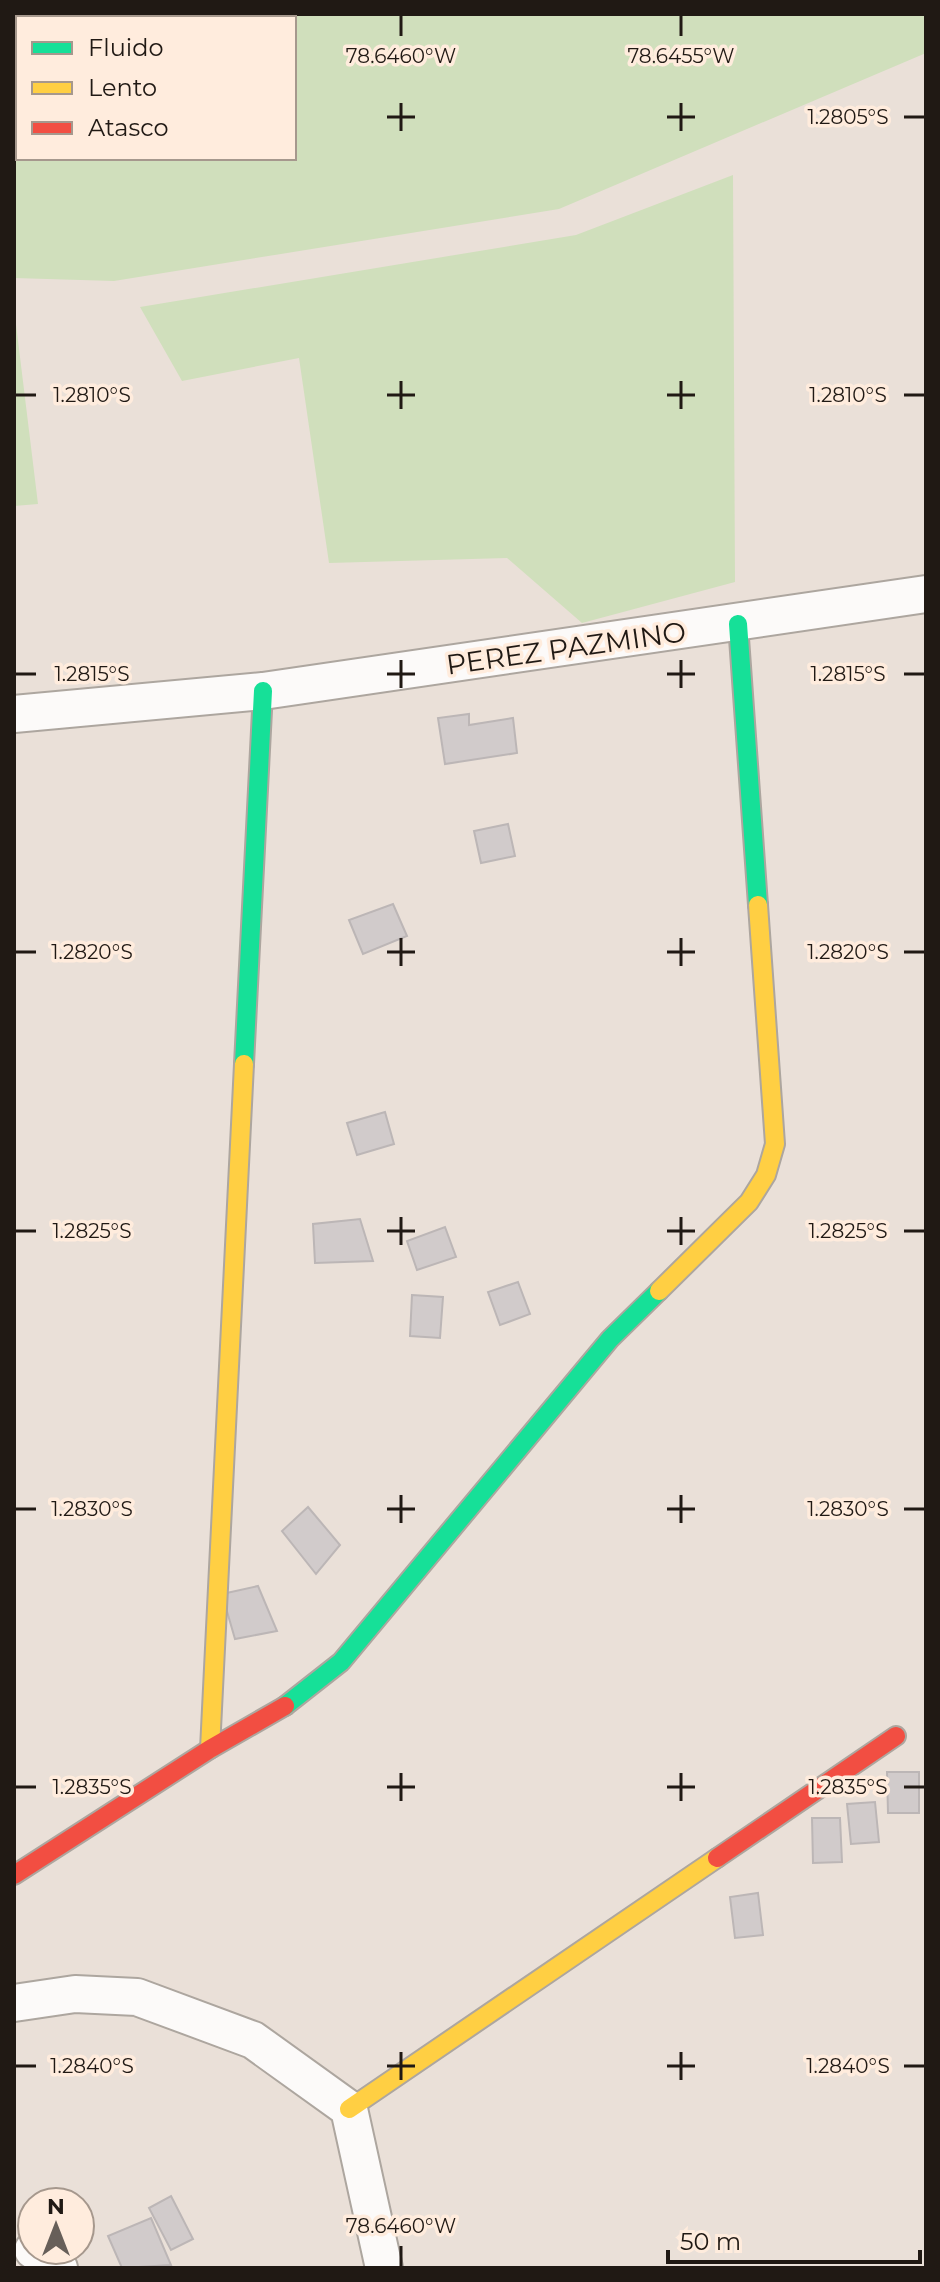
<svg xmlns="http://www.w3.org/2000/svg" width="940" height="2282" font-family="Montserrat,sans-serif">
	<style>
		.green { fill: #d0dfbc }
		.building { fill: #d1cbcb; stroke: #bcb6b6; stroke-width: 2 }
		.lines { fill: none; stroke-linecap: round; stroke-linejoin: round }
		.street-casing { stroke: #ada69f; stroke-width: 40 }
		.fast-casing { stroke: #ada69f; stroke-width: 22 }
		.slow-casing { stroke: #ada69f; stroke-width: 22 }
		.jam-casing { stroke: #ada69f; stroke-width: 22 }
		.street { stroke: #fcfaf9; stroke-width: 36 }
		.fast { stroke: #16e098; stroke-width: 18 }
		.slow { stroke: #ffcf43; stroke-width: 18 }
		.jam { stroke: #f24e42; stroke-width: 18 }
		.ticks { fill: none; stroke: #201914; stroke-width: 3 }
		.labels { text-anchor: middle; stroke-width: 7; stroke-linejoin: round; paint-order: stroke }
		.street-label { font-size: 28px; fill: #201914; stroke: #ffecdd }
		.ticks-label { font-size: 20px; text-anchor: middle; fill: #201914; stroke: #ffecdd; stroke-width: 7; stroke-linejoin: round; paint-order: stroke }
	</style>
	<rect width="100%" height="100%" fill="#eae0d8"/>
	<path class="green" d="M 14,14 L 130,14 L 141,18 L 18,18 L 18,158 L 294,158 L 294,18 L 235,18 L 256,14 L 926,14 L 926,53 L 559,209 L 114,281 L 14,278 Z
		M 733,175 L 735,582 L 582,623 L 507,558 L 329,563 L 299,358 L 182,381 L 140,307 L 576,235 Z
		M 14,308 L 38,504 L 14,506 Z"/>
	<path class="building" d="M 469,714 L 469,725 L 513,718 L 517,753 L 445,764 L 438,718 Z
		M 508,824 L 515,856 L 481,863 L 474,831 Z
		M 393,904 L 407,936 L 363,954 L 349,920 Z
		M 385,1112 L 394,1144 L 357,1155 L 347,1123 Z
		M 360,1219 L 373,1261 L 315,1263 L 313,1224 Z
		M 445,1227 L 456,1257 L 417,1270 L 407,1241 Z
		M 518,1282 L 530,1314 L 500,1325 L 488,1292 Z
		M 412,1295 L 443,1297 L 440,1338 L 410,1336 Z
		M 308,1507 L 340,1545 L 316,1574 L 282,1531 Z
		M 258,1586 L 277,1631 L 235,1639 L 222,1594 Z
		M 887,1772 L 919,1772 L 919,1813 L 888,1813 Z
		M 875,1802 L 879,1842 L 851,1844 L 847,1804 Z
		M 812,1818 L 840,1818 L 842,1862 L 813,1863 Z
		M 758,1893 L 763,1935 L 735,1938 L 730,1897 Z
		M 171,2196 L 193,2239 L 171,2250 L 149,2208 Z
		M 151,2218 L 171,2265 L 122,2268 L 108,2236 Z"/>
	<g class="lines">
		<g class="street-casing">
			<path id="street" d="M 14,714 L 263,691 L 926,594
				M 14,2003 L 75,1994 L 137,1997 L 253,2040 L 349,2109 L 384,2268
				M 33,2250 L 59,2268"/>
		</g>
		<g class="fast-casing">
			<path id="fast" d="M 738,624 L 758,905
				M 244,1064 L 263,691
				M 285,1706 L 341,1662 L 610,1339 L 659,1291"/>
		</g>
		<g class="slow-casing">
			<path id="slow" d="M 659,1291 L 749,1202 L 766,1175 L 775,1144 L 758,905
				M 210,1749 L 244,1064
				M 349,2109 L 717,1858"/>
		</g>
		<g class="jam-casing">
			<path id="jam" d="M 717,1858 L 896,1736
				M 14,1875 L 210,1749 L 285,1706"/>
		</g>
		<use href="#street" class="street"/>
		<use href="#fast" class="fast"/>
		<use href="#slow" class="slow"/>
		<use href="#jam" class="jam"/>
	</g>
	<path class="ticks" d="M 401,16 L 401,36M 681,16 L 681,36M 401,103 L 401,131M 681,103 L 681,131M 387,117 L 415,117M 667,117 L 695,117M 904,117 L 924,117M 401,381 L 401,409M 681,381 L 681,409M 16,395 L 36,395M 387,395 L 415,395M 667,395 L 695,395M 904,395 L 924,395M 401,660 L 401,688M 681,660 L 681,688M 16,674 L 36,674M 387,674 L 415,674M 667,674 L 695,674M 904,674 L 924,674M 401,938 L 401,966M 681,938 L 681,966M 16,952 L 36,952M 387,952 L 415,952M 667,952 L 695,952M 904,952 L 924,952M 401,1217 L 401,1245M 681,1217 L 681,1245M 16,1231 L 36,1231M 387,1231 L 415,1231M 667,1231 L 695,1231M 904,1231 L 924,1231M 401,1495 L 401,1523M 681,1495 L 681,1523M 16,1509 L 36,1509M 387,1509 L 415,1509M 667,1509 L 695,1509M 904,1509 L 924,1509M 401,1773 L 401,1801M 681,1773 L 681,1801M 16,1787 L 36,1787M 387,1787 L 415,1787M 667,1787 L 695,1787M 904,1787 L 924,1787M 401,2052 L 401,2080M 681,2052 L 681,2080M 16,2066 L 36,2066M 387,2066 L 415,2066M 667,2066 L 695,2066M 904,2066 L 924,2066M 401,2246 L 401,2266"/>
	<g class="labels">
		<g class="street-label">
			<text transform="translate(566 648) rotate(-8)" y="10">PEREZ PAZMINO</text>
		</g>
	</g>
	<g class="ticks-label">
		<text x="401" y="63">78.6460°W</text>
		<text x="681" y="63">78.6455°W</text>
		<text x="848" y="124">1.2805°S</text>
		<text x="92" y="402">1.2810°S</text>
		<text x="848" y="402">1.2810°S</text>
		<text x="92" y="681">1.2815°S</text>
		<text x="848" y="681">1.2815°S</text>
		<text x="92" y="959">1.2820°S</text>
		<text x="848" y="959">1.2820°S</text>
		<text x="92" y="1238">1.2825°S</text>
		<text x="848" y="1238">1.2825°S</text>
		<text x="92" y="1516">1.2830°S</text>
		<text x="848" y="1516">1.2830°S</text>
		<text x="92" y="1794">1.2835°S</text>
		<text x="848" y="1794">1.2835°S</text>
		<text x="92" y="2073">1.2840°S</text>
		<text x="848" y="2073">1.2840°S</text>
		<text x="401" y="2233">78.6460°W</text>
	</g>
	<rect width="940" height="2282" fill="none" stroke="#201914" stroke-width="32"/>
	<rect x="16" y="16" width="280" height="144" fill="#ffecdd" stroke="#a6988d" stroke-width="2"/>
	<rect x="32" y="42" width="40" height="12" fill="#16e098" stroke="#a6988d" stroke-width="2"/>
	<text x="88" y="56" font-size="24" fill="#201914">Fluido</text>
	<rect x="32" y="82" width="40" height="12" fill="#ffcf43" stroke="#a6988d" stroke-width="2"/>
	<text x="88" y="96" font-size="24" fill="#201914">Lento</text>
	<rect x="32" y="122" width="40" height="12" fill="#f24e42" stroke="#a6988d" stroke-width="2"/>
	<text x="88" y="136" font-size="24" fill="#201914">Atasco</text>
	<g transform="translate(56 2226)"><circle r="38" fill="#ffecdd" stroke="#a6988d" stroke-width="2"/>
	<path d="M0-6L14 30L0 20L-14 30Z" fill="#675f59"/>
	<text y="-12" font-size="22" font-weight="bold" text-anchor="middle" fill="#201914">N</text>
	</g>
	<path d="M668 2250v12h252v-12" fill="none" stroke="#201914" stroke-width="4"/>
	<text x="680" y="2250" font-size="24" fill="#201914" stroke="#ffecdd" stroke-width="6" paint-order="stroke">50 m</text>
</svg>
